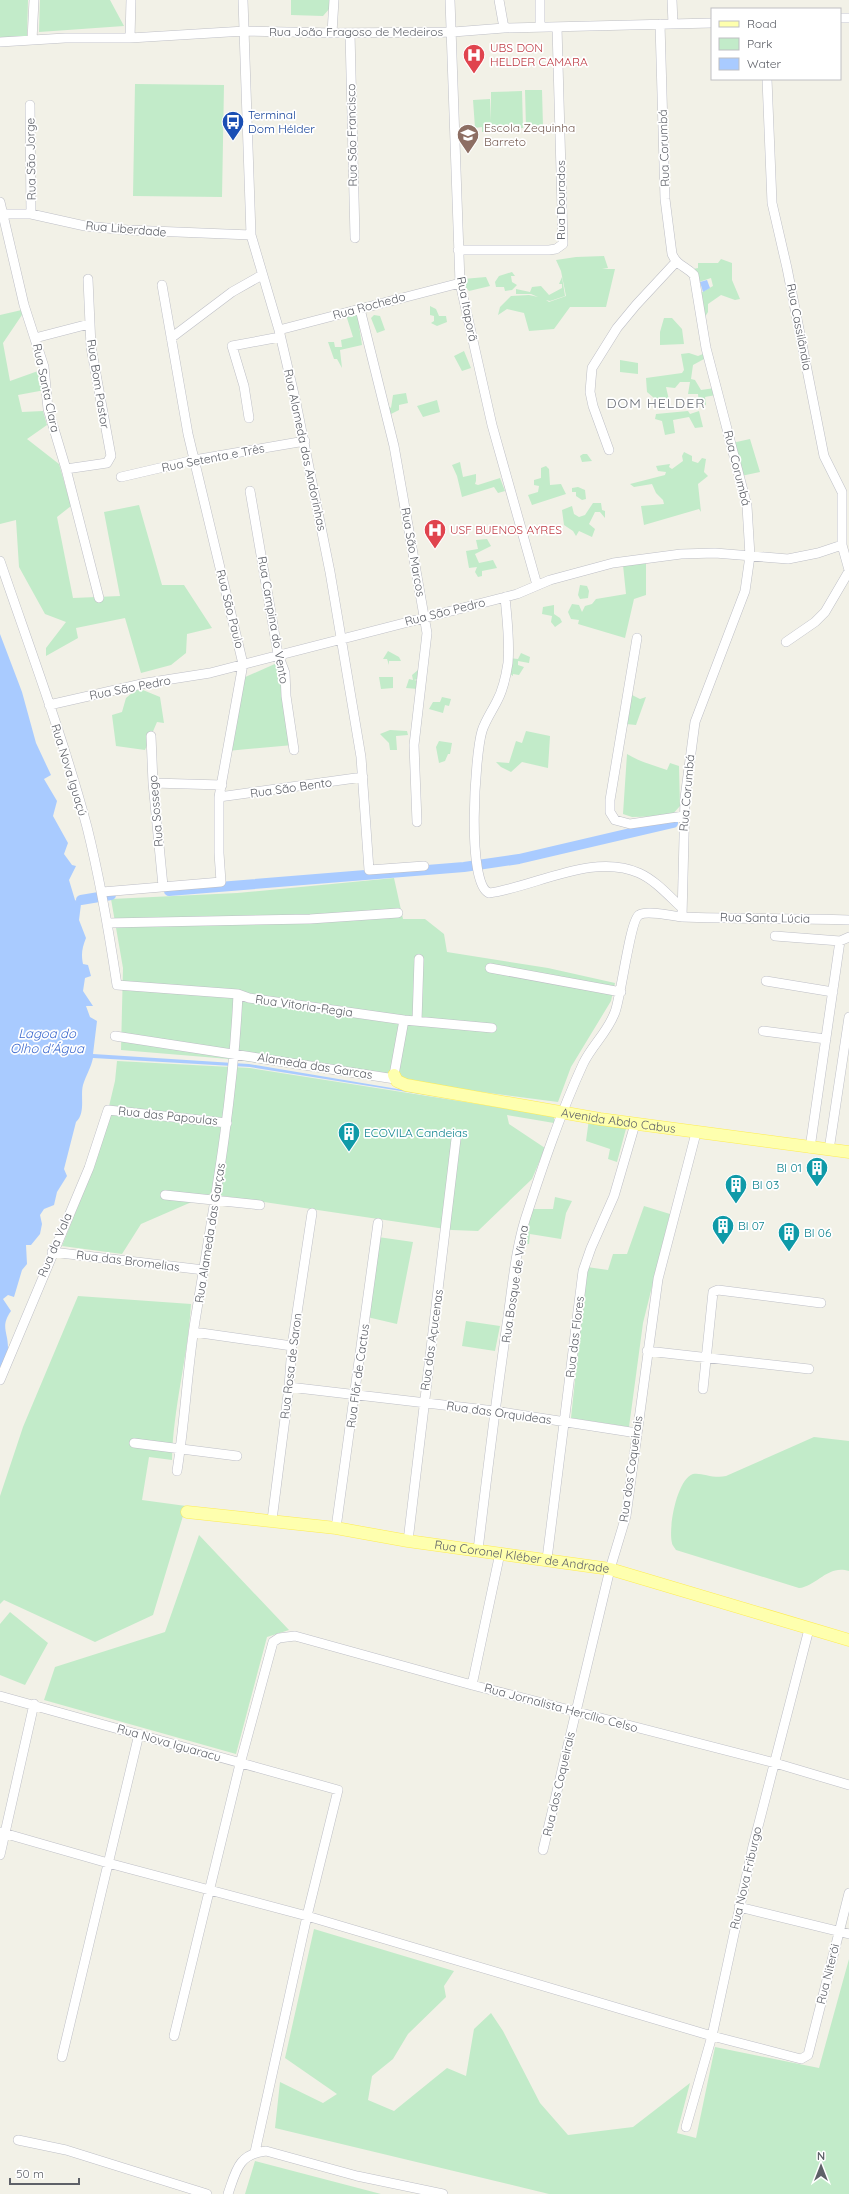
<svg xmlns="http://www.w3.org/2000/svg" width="849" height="2194" font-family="Quicksand,sans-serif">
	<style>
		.green { fill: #c2ebc9 }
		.water { fill: #a9cbff }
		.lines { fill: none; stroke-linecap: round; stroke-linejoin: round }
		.canal { stroke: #a9cbff; stroke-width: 10 }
		.minor-casing { stroke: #bebfc6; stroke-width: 10 }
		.major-casing { stroke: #feec53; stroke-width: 13 }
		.minor { stroke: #fff; stroke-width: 9 }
		.major { stroke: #feffae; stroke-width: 12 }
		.labels { text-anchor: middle; stroke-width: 3.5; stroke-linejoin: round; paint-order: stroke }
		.street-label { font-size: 12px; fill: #5e6168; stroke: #fff }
		.health-label { font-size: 12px; fill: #be3a42; stroke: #fff; text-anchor: start }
		.transit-label { font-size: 12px; fill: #164399; stroke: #fff; text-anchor: start }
		.education-label { font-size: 12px; fill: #785e54; stroke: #fff; text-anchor: start }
		.culture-label { font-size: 12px; fill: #0d838f; stroke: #fff; text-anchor: start }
		.water-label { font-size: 13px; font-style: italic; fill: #3f6ccf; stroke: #fff }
		.quarter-label { font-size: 14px; letter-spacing: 1px; fill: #6f737b; stroke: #fff }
	</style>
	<rect width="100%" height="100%" fill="#f2f1e7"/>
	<path class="green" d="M 0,0 L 28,0 L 27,37 L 0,38 Z
		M 40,0 L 110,0 L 124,26 L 39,32 Z
		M 291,0 L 330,0 L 330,8 L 323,16 L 291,15 Z
		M 135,84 L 224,85 L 222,197 L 133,196 Z
		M 525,90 L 542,90 L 543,127 L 526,128 Z
		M 522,91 L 523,128 L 482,132 L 482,127 L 475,128 L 473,100 L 490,99 L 491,121 L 491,92 Z
		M 604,256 L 608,268 L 602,269 L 615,269 L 606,307 L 570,307 L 554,329 L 529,331 L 524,313 L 507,309 L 498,315 L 500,307 L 511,296 L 529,295 L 538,297 L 531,294 L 516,294 L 516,289 L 530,292 L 532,287 L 541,286 L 549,295 L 562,288 L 562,284 L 559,284 L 562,277 L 565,296 L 550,301 L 546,300 L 549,302 L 566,296 L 561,271 L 556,260 L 576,257 Z
		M 721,259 L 732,263 L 732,280 L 740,299 L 735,300 L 721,295 L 708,304 L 708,312 L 703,320 L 699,294 L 713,286 L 711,278 L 699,282 L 693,269 L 698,268 L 698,263 L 718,263 Z
		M 512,272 L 515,276 L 511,276 L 512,282 L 517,285 L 512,290 L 505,291 L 504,287 L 496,287 L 495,282 L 499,276 Z
		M 486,277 L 490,286 L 469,291 L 463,284 L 463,279 Z
		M 430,306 L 436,309 L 439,316 L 446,316 L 447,322 L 437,326 L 431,323 L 434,321 L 434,316 L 430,315 Z
		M 26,309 L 3,343 L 10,381 L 38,371 L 45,390 L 18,395 L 22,412 L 43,411 L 47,425 L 27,439 L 59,464 L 71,506 L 57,517 L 73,598 L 120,596 L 104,512 L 139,505 L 162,585 L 184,585 L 212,628 L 187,634 L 186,653 L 171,665 L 141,673 L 125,618 L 76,628 L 78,638 L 46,656 L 46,648 L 66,622 L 45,614 L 19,567 L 16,520 L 0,524 L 0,315 Z
		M 357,312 L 362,345 L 340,350 L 342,368 L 337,359 L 334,359 L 328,342 L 334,342 L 335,347 L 342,347 L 341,340 L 353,337 L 346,315 Z
		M 374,315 L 380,316 L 385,330 L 377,333 L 371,318 Z
		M 664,318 L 672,318 L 682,329 L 684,344 L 660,345 L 660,332 Z
		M 464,351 L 471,368 L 462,371 L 454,356 Z
		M 689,353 L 698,356 L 703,354 L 704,359 L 693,365 L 691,379 L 695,380 L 701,390 L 715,388 L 716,395 L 705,397 L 706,405 L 699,404 L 698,394 L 688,394 L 690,382 L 680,382 L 675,388 L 666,387 L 669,400 L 654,398 L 647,392 L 646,378 L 682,373 L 684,370 L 681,354 Z
		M 620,360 L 638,363 L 638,374 L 620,372 Z
		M 406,393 L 408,403 L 399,405 L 399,410 L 389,415 L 386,410 L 389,403 L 389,407 L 391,408 L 393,395 Z
		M 437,400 L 440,412 L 423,417 L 417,406 Z
		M 688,411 L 690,414 L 699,411 L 703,427 L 695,428 L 689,417 L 673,420 L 675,433 L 665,435 L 662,421 L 655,419 L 656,414 Z
		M 750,439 L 760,472 L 741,476 L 732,443 Z
		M 684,452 L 692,456 L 692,461 L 698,463 L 702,458 L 706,459 L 704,472 L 708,476 L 698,484 L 701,512 L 699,509 L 644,525 L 641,506 L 664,504 L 663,500 L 656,493 L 652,484 L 634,487 L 630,484 L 665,475 L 666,472 L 658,471 L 656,466 L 670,464 L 669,467 L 672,469 L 683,461 L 682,456 Z
		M 583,454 L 587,454 L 592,461 L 582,462 L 580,456 Z
		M 460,462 L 463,477 L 476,474 L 476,481 L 475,484 L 478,485 L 500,478 L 505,491 L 498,493 L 494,487 L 462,497 L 457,476 L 452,465 Z
		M 546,466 L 549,469 L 550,485 L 561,484 L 566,494 L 532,505 L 528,495 L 538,492 L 539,486 L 534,485 L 534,480 L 541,478 L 541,468 Z
		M 578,487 L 585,490 L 586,499 L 582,500 L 576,496 L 576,492 L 572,492 L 572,488 Z
		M 593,503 L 601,503 L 602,510 L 605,511 L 605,518 L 600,512 L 595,512 L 589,524 L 595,529 L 592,537 L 579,531 L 576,536 L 573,531 L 564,525 L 562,510 L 572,506 L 574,514 L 579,517 L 585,515 Z
		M 487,539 L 491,546 L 475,554 L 479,563 L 493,560 L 497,568 L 482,571 L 482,576 L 478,577 L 475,572 L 477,567 L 469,568 L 466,551 L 478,549 L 476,540 Z
		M 646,562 L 646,595 L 634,599 L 625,638 L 578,624 L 579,620 L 571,619 L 568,612 L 572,604 L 579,605 L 582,612 L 585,606 L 592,604 L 596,599 L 626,594 L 623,565 Z
		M 580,585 L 587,586 L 589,591 L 588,598 L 580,599 L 578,595 Z
		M 554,605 L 554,614 L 560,618 L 562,622 L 555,627 L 551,622 L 552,616 L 542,614 L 543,607 Z
		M 388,651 L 399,657 L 401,661 L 389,661 L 389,665 L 387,659 L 383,659 Z
		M 521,653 L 530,657 L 529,663 L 518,661 L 518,665 L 524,667 L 519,675 L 513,674 L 513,676 L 507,672 L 509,658 L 518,659 Z
		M 277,663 L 282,670 L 293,745 L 227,751 L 243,678 Z
		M 418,670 L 418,679 L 414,680 L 418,681 L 418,689 L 406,688 L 409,679 L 413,680 L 412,675 Z
		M 379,677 L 393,677 L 393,688 L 381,689 Z
		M 138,688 L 160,697 L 164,723 L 157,722 L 145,750 L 116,746 L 112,715 L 122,712 L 126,698 Z
		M 632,695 L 640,699 L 646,697 L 636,725 L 626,724 Z
		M 442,697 L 451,699 L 449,706 L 445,705 L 443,713 L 429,709 L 433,702 L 440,702 Z
		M 390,730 L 407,731 L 408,735 L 396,736 L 397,750 L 390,750 L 389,743 L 380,734 Z
		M 526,731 L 550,736 L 548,768 L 522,762 L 511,772 L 501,767 L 496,762 L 509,763 L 516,741 L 522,743 Z
		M 439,741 L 452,743 L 450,754 L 448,754 L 445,761 L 439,763 L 436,747 Z
		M 627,754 C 640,762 653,765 667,770 L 670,763 L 679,766 L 680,806 L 671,816 L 632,817 L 623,814 Z
		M 394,878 L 403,919 L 425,919 L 444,934 L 447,952 L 548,968 L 615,983 L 611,1001 L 571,1067 L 558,1102 L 229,1059 L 121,1050 L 123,968 L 111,899 L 237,893 Z
		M 117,1061 L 250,1068 L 554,1116 L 554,1123 L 507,1115 L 509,1124 L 545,1148 L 532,1179 L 478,1231 L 452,1230 L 210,1194 L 141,1224 L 122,1254 L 62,1246 L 96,1161 L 115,1081 Z
		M 589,1119 L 627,1125 L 617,1162 L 608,1159 L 610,1149 L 586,1141 Z
		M 555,1197 L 572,1201 L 566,1213 L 561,1239 L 530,1234 L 529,1244 L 521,1244 L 530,1209 L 553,1209 Z
		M 644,1206 L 670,1214 L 643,1323 L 629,1427 L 571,1418 L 587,1267 L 608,1270 L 613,1254 L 627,1254 Z
		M 378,1237 L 413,1242 L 397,1324 L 367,1317 Z
		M 78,1296 L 191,1304 C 188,1357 173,1408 172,1460 L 149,1457 L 142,1500 L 186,1506 L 153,1615 L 95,1642 L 4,1600 L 0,1604 L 0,1496 L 23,1427 Z
		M 466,1321 L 500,1326 L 495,1351 L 462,1346 Z
		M 814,1437 L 849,1441 L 849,1571 C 828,1564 817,1586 799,1588 L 676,1550 C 675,1548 672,1545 672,1543 C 668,1528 677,1479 693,1474 C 701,1472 713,1479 726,1476 Z
		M 199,1535 L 289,1630 L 267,1637 L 236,1754 L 44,1700 L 55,1667 L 165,1632 Z
		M 10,1612 L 48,1643 L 25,1685 L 0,1675 L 0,1624 Z
		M 314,1929 L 454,1971 L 444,1986 L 446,1997 L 408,2034 L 393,2059 L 372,2076 L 368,2100 L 394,2111 L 447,2068 L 466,2076 L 474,2029 L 491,2013 L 503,2031 L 540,2103 L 568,2135 L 633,2127 L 690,2083 L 677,2133 L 696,2138 L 715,2047 L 819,2068 L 849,1959 L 849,2194 L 549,2194 L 275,2128 L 280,2082 L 323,2103 L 337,2094 L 285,2058 Z
		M 255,2161 L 381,2194 L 245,2194 Z"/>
	<path class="water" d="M 707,280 L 710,288 L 703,292 L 700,282 Z
		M 0,634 L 22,692 L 36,743 L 51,775 L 44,779 L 57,801 L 53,816 L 68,843 L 64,854 L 72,865 L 76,866 L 69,880 L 75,900 L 81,904 L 79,920 L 86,938 C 82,948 81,954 83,964 L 88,965 L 91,976 L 85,978 L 83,991 L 93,1006 L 86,1006 L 90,1017 L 97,1021 L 93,1054 L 249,1064 L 552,1115 L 250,1067 L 93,1058 C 91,1068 86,1075 83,1085 C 80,1096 86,1113 76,1122 L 64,1169 L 67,1176 L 57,1192 L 54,1205 L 44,1209 L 40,1215 L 42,1224 L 40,1234 L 31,1245 L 26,1245 L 27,1264 L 22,1270 L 14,1297 L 8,1295 L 3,1299 L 11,1311 C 0,1327 8,1331 8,1348 C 8,1354 2,1363 0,1369 Z"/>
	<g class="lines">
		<path class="canal" d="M 169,891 L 464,867 L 519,859 L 673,823
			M 81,900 L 111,895"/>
		<g class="minor-casing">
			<path id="minor" d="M 243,0 L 251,235 L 279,330 L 296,403 L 330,572 L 361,757 L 369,870 L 424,866
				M 450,0 L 460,283 L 492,425 L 537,585
				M 499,0 L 504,28
				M 540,0 L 540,27
				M 672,0 L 673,24
				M 840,18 L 849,18
				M 660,24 L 665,199 L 672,254 C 677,266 686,266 694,275 L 706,348 L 747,506 L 750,556 L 745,591 L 695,722 L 685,798 L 682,917
				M 332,33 L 334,0
				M 350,33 L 355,238
				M 130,38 L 131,0
				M 32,40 L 34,0
				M 0,42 L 65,38 L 130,38 L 245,31 L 332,33 L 453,32 L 504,28 L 712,23
				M 767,79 L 772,203 L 787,268 L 824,456 L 842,492 L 842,545 L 849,570
				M 30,105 L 31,214
				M 0,202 L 24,305 L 44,367 L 48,409 L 66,469 L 99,598
				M 2,214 L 31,214 L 85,226 L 128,230 L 251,235
				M 458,250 L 549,250 L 556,249 L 563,244 L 557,27
				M 360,309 L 394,446 L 427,633 L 414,745 L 417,822
				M 279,330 L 460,283
				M 35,338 L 89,324
				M 171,338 L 232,292 L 262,275
				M 249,418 L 244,386 L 232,346 L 280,337
				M 609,450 L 593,406 L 590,392 L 592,368 L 617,328 L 636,305 L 675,263
				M 66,469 L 107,463 L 111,456 L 91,347 L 88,279
				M 121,477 L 194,460 L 305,441
				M 250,491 L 278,654 L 285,673 L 286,696 L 294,750
				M 0,561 C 30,649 63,737 87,827 C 100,879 109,932 117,985 L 238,994 L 249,998 L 404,1020 L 492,1028
				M 505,597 C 507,619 510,641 508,663 C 506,676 503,690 497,701 C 492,711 485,721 482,731 C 475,754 466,884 489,893 C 535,887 593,852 639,873 C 655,880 669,896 682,908
				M 637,638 L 610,800 L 610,812 L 615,820 L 630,824 L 684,816
				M 786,642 L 815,622 L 825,612 L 849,571
				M 49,705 L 146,683 L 210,673 L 517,594 L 550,580 L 613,563 L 681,554 L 715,553 L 788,559 L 818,553 L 842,545
				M 151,736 L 153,783 L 163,886
				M 153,783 L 222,785
				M 219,797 L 363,777
				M 102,892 L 221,882 L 219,853 L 219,797 L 243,664 L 188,434 L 162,285
				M 108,923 L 310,919 L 398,913
				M 775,936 L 840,941 L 849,937
				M 490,968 L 621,992
				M 766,981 L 833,992
				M 417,1021 L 419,959
				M 763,1031 L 826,1039
				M 115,1036 L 395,1079
				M 394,1075 L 404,1020
				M 810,1148 L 840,941
				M 829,1150 L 849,1017
				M 165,1195 L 260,1205
				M 52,1252 L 204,1270
				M 194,1332 L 292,1346
				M 647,1351 L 809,1369
				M 0,1380 L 89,1168 L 108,1110 L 227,1123
				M 289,1387 L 495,1411 L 637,1433
				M 703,1389 L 713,1292 L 718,1290 L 821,1303
				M 134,1443 L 237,1456
				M 177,1471 C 185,1421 187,1371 195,1321 C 213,1212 233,1105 238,994
				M 272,1520 L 289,1387 L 292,1346 L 312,1213
				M 336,1528 L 378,1223
				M 408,1541 L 456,1139
				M 478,1550 C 487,1475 496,1399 507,1324 C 512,1290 515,1253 525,1220 C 542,1168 560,1114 583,1064 C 592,1045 608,1032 615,1012 C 621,997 630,920 639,915 C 647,910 672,916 682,917 C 738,919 793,918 849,920
				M 547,1559 L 583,1271 L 591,1248 L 614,1196 L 635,1124
				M 472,1685 L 500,1553
				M 0,1696 L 338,1790 L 307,1916 L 255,2152
				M 0,1832 L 108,1863 L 307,1916 L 712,2036 L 801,2059 L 808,2055 L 849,1893
				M 543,1850 L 610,1569 L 626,1516 L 658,1279 L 696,1133
				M 0,1855 L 34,1704
				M 739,1907 L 849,1934
				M 174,2036 L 240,1764 L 273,1642 L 279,1638 L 295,1636 L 472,1685 L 775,1763 L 849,1785
				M 62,2057 L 139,1734
				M 686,2127 L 712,2036 L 753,1846 L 809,1629
				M 18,2140 L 66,2150 L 207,2194
				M 228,2194 C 236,2171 238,2154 266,2151 L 357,2176 L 443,2194"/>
		</g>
		<g class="major-casing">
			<g id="major">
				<path id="s1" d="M 394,1075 L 397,1081 L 406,1085 L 600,1119 L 849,1152"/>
				<path id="s2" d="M 187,1512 L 336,1528 L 408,1541 L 610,1569 L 849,1640"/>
			</g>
		</g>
		<use href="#minor" class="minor"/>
		<use href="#major" class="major"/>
	</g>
	<defs>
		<g id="hospital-pin" transform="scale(1.15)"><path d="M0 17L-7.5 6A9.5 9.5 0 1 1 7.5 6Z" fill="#e0444e" stroke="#fff"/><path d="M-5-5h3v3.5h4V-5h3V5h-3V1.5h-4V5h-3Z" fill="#fff"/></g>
		<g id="bus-pin" transform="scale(1.15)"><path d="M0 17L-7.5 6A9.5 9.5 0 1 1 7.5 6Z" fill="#1a4fb4" stroke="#fff"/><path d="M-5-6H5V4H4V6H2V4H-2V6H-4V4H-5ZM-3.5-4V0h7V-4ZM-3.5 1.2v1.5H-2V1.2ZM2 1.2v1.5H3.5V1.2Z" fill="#fff"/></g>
		<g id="school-pin" transform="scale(1.15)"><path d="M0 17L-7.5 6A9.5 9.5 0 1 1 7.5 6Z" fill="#8d6e63" stroke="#fff"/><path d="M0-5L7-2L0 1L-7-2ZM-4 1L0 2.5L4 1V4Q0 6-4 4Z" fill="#fff"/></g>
		<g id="building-pin" transform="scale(1.15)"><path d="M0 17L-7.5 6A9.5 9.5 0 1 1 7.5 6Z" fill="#0f9aa8" stroke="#fff"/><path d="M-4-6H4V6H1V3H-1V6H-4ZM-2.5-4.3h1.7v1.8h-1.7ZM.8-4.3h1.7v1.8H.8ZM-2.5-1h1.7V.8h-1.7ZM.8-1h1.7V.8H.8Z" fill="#fff"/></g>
	</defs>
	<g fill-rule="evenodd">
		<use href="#hospital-pin" x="474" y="55"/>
		<use href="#bus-pin" x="233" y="122"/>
		<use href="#school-pin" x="468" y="135"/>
		<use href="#hospital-pin" x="435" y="530"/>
		<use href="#building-pin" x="349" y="1133"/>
		<use href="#building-pin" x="817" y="1168"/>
		<use href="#building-pin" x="736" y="1185"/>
		<use href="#building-pin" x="723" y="1226"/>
		<use href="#building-pin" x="789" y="1233"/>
	</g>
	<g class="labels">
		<g class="street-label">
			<text x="356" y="36">Rua João Fragoso de Medeiros</text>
			<text transform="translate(352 135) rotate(-91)" y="4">Rua São Francisco</text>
			<text transform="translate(664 148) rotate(-92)" y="4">Rua Corumbá</text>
			<text transform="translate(31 159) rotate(-91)" y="4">Rua São Jorge</text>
			<text transform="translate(561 200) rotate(-90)" y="4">Rua Dourados</text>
			<text transform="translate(126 229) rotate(5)" y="4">Rua Liberdade</text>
			<text transform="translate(369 306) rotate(-15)" y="4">Rua Rochedo</text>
			<text transform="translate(467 309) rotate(79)" y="4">Rua Itaporã</text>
			<text transform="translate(799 327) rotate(79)" y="4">Rua Cassilândia</text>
			<text transform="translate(98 384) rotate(81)" y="4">Rua Bom Pastor</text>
			<text transform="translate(46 388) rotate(78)" y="4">Rua Santa Clara</text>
			<text transform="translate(305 450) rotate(78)" y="4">Rua Alameda das Andorinhas</text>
			<text transform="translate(213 458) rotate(-11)" y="4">Rua Setenta e Três</text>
			<text transform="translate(737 468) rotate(76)" y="4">Rua Corumbá</text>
			<text transform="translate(413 552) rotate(80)" y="4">Rua São Marcos</text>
			<text transform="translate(230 609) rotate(76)" y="4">Rua São Paulo</text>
			<text transform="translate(445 612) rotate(-14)" y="4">Rua São Pedro</text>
			<text transform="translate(273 620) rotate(80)" y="4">Rua Campina do Vento</text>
			<text transform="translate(130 688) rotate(-11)" y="4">Rua São Pedro</text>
			<text transform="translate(69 770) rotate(73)" y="4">Rua Nova Iguaçú</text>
			<text transform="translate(291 788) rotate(-8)" y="4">Rua São Bento</text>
			<text transform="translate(687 793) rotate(-85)" y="4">Rua Corumbá</text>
			<text transform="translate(156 811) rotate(-95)" y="4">Rua Sossego</text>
			<text transform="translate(765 918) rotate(1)" y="4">Rua Santa Lúcia</text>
			<text transform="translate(304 1006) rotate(8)" y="4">Rua Vitoria-Regia</text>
			<text transform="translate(315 1066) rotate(9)" y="4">Alameda das Garcas</text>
			<text transform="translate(168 1116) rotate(6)" y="4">Rua das Papoulas</text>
			<text dy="4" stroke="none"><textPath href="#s1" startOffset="232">Avenida Abdo Cabus</textPath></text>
			<text transform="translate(210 1233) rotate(-81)" y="4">Rua Alameda das Garças</text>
			<text transform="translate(55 1245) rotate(-67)" y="4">Rua da Vala</text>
			<text transform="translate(128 1261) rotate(7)" y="4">Rua das Bromelias</text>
			<text transform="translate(515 1284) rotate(-81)" y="4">Rua Bosque de Viena</text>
			<text transform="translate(575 1337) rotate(-83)" y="4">Rua das Flores</text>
			<text transform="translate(432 1340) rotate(-82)" y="4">Rua das Açucenas</text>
			<text transform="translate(291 1366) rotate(-83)" y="4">Rua Rosa de Saron</text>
			<text transform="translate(358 1376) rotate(-82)" y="4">Rua Flôr de Cactus</text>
			<text transform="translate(499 1413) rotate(8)" y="4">Rua das Orquideas</text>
			<text transform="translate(631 1469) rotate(-82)" y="4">Rua dos Coqueirais</text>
			<text dy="4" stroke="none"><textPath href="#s2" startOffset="338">Rua Coronel Kléber de Andrade</textPath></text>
			<text transform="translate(561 1708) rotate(15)" y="4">Rua Jornalista Hercílio Celso</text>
			<text transform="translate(169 1743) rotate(16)" y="4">Rua Nova Iguaracu</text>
			<text transform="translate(559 1784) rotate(-77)" y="4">Rua dos Coqueirais</text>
			<text transform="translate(746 1878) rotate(-77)" y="4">Rua Nova Friburgo</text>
			<text transform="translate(828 1974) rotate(-76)" y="4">Rua Niterói</text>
		</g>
		<g class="health-label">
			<text x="490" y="52">UBS DON<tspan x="490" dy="14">HELDER CAMARA</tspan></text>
			<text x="450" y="534">USF BUENOS AYRES</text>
		</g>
		<g class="transit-label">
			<text x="248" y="119">Terminal<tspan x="248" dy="14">Dom Hélder</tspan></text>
		</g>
		<g class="education-label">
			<text x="484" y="132">Escola Zequinha<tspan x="484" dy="14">Barreto</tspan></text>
		</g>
		<g class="culture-label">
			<text x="364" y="1137">ECOVILA Candeias</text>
			<text x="802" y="1172" text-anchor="end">Bl 01</text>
			<text x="752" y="1189">Bl 03</text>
			<text x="738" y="1230">Bl 07</text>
			<text x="804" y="1237">Bl 06</text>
		</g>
		<g class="water-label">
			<text x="47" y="1038">Lagoa do<tspan x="47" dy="15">Olho d'Água</tspan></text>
		</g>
		<g class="quarter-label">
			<text x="656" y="408">DOM HELDER</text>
		</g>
	</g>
	<rect x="711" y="8" width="130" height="72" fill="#ffffff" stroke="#bfc0c3"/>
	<rect x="719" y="21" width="20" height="6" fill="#feffae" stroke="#bfc0c3"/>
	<text x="747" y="28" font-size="12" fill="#5e6168">Road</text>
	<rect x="719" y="38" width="20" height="12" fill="#c2ebc9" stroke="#bfc0c3"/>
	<text x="747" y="48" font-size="12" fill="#5e6168">Park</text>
	<rect x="719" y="58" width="20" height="12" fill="#a9cbff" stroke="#bfc0c3"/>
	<text x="747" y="68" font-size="12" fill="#5e6168">Water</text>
	<g transform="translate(821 2166)" stroke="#ffffff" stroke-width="3" paint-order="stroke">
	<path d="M0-3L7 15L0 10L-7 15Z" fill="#5e6168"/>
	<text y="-6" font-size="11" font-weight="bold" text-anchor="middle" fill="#5e6168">N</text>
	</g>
	<path d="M10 2178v6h69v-6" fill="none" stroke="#5e6168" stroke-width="2"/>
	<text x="16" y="2178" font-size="12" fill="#5e6168" stroke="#ffffff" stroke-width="3" paint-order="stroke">50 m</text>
</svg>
